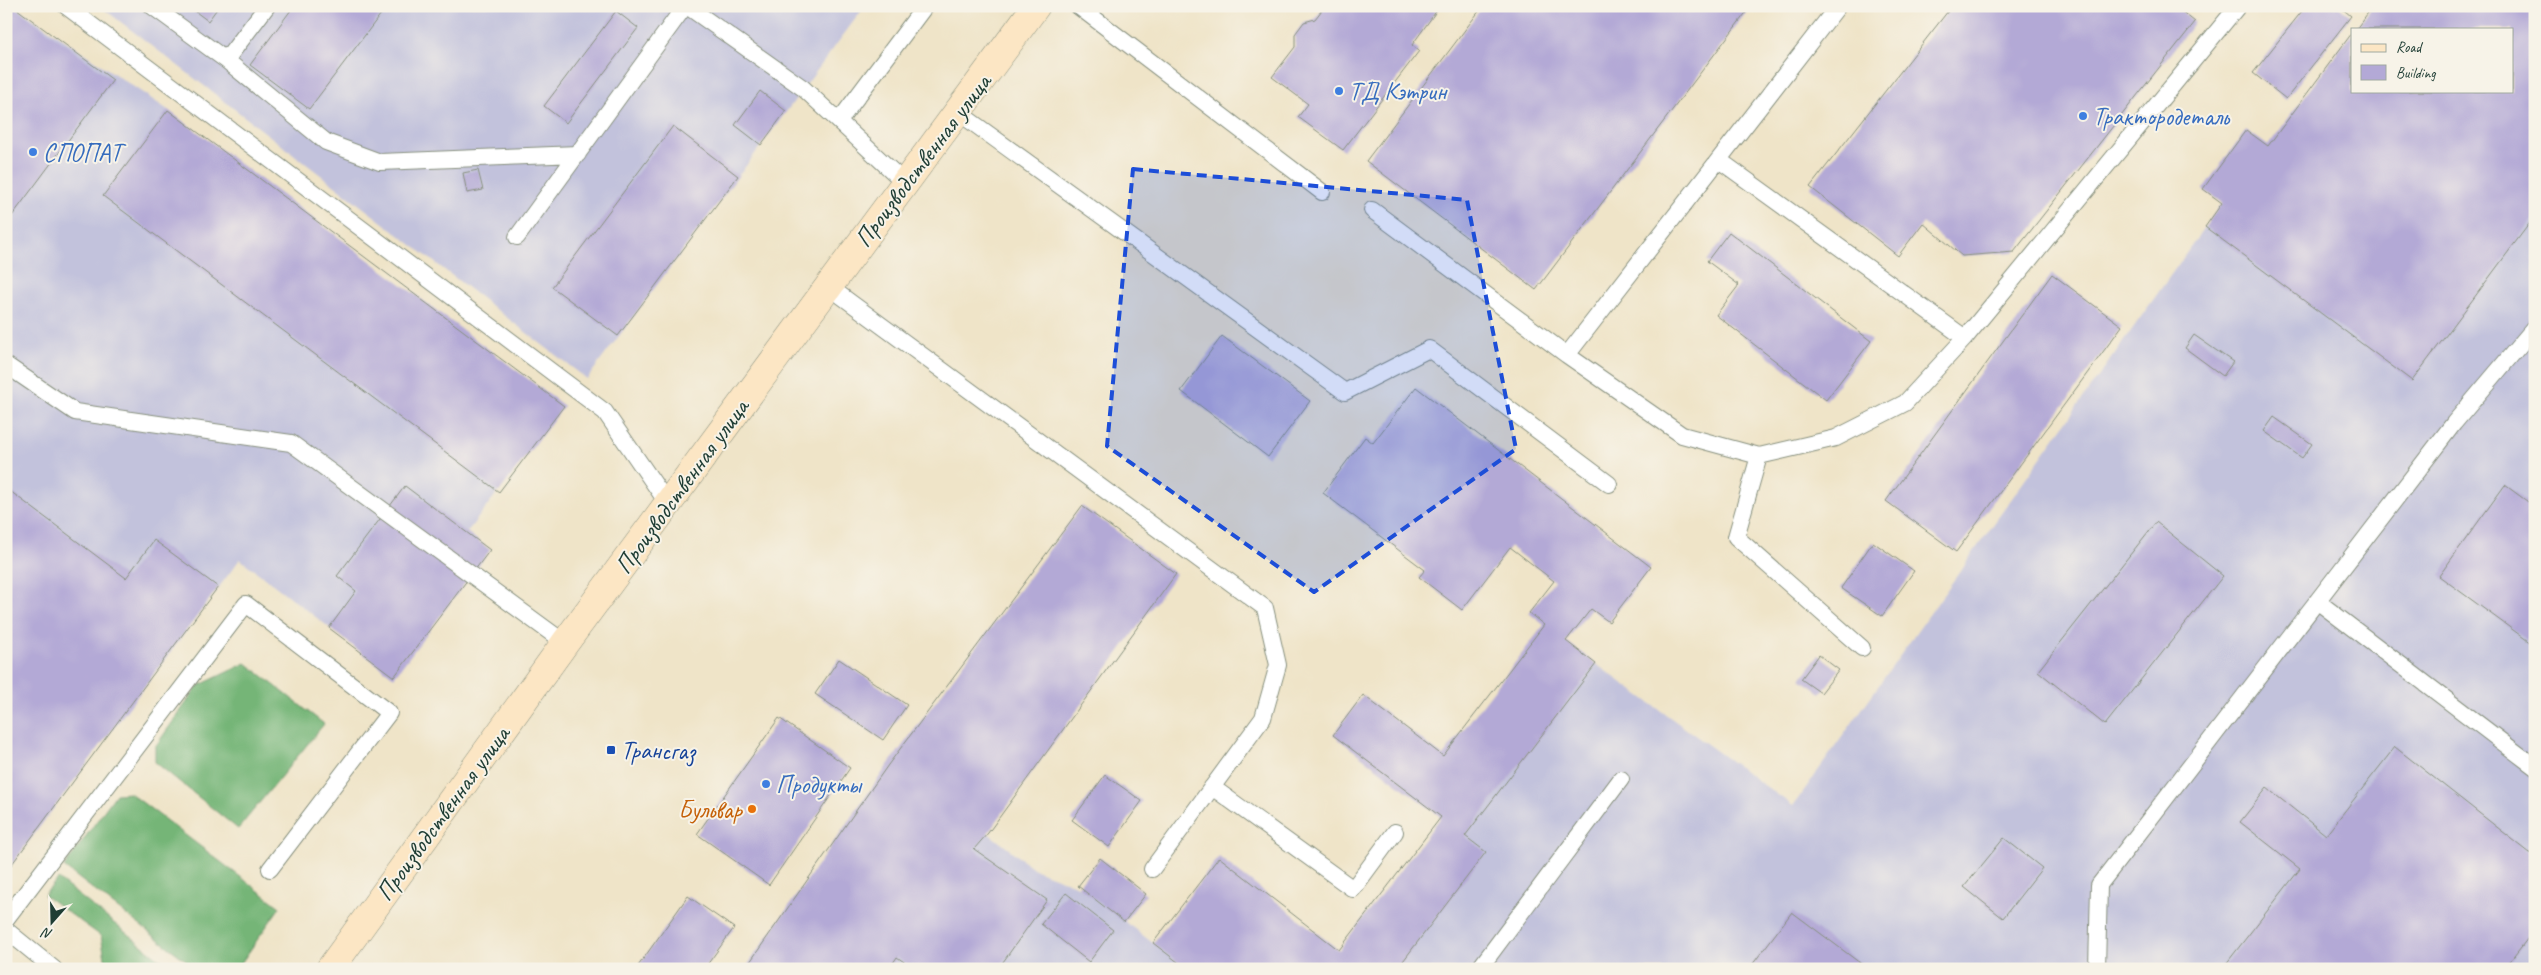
<svg xmlns="http://www.w3.org/2000/svg" width="2541" height="975" font-family="Caveat,sans-serif">
	<style>
		.industrial { fill: #c2c2dc }
		.forest { fill: #74b577; stroke: #4a7956 }
		.building { fill: #b3a9d6 }
		.lines { fill: none; stroke-linecap: round; stroke-linejoin: round }
		.service-casing { stroke: #87907e; stroke-width: 18 }
		.secondary-casing { stroke: #87907e; stroke-width: 29 }
		.service { stroke: #fff; stroke-width: 16 }
		.secondary { stroke: #fce6c4; stroke-width: 28 }
		.marked { fill: #1d4ed8; fill-opacity: 0.2; stroke: #1d4ed8; stroke-width: 4; stroke-dasharray: 10 6; stroke-linejoin: round }
		.shop-dot { fill: #3f7fe0; stroke: #f7f3e8; stroke-width: 2 }
		.transit-dot { fill: #1a4fb4; stroke: #f7f3e8; stroke-width: 2 }
		.food-dot { fill: #e8710a; stroke: #f7f3e8; stroke-width: 2 }
		.labels { text-anchor: middle; stroke-width: 4; stroke-linejoin: round; paint-order: stroke }
		.shop-label { font-size: 25px; fill: #366cbe; stroke: #f7f3e8; text-anchor: start }
		.street-label { font-size: 25px; fill: #1f3d34; stroke: #f7f3e8 }
		.transit-label { font-size: 25px; fill: #164399; stroke: #f7f3e8; text-anchor: start }
		.food-label { font-size: 25px; fill: #c56008; stroke: #f7f3e8; text-anchor: end }
	</style>
	<rect width="100%" height="100%" fill="#f7f3e8"/>
	<filter id="ink" filterUnits="userSpaceOnUse"><feTurbulence type="fractalNoise" baseFrequency=".02" numOctaves="2"/><feDisplacementMap in="SourceGraphic" scale="10" xChannelSelector="R" yChannelSelector="G"/><feConvolveMatrix kernelMatrix="1 2 1 2 8 2 1 2 1" color-interpolation-filters="sRGB"/></filter>
	<filter id="wash" filterUnits="userSpaceOnUse"><feTurbulence type="fractalNoise" baseFrequency=".0096" numOctaves="4" result="noise"/><feDisplacementMap in="SourceGraphic" scale="20" xChannelSelector="R" yChannelSelector="G"/><feGaussianBlur stdDeviation="1.12" result="paint"/><feColorMatrix in="noise" values="0 0 0 0 0 0 0 0 0 0 0 0 0 0 0 0 0 1.4 0 .05"/><feComposite in="paint" operator="in"/></filter>
	<g filter="url(#wash)">
		<rect width="100%" height="100%" fill="#efe4c8"/>
		<path class="industrial" d="M 6,6 L 14,6 L 168,110 L 564,406 L 467,532 L 490,550 L 394,677 L 240,559 L 6,872 Z
			M 100,6 L 865,6 L 587,379 Z
			M 2373,6 L 2535,6 L 2535,969 L 1397,969 L 1486,852 L 1465,836 L 1596,664 L 1793,806 L 2222,203 L 2203,189 L 2246,130 L 2268,146 L 2352,33 L 2352,91 L 2512,91 L 2512,29 L 2356,29 Z
			M 888,765 L 988,833 L 1036,870 L 1078,886 L 1187,969 L 745,969 Z"/>
		<path class="forest" d="M 246,663 L 324,724 L 238,829 L 155,762 L 155,747 L 198,686 Z
			M 130,793 L 280,907 L 237,969 L 197,969 L 64,867 L 116,794 Z
			M 58,879 L 172,969 L 107,969 L 101,936 L 44,895 Z"/>
		<g id="blocks">
			<path class="building" d="M 6,6 L 13,6 L 113,80 L 6,224 Z
				M 188,6 L 219,6 L 208,21 Z
				M 294,6 L 387,6 L 309,109 L 250,65 Z
				M 1325,6 L 1440,6 L 1412,45 L 1419,51 L 1343,150 L 1298,117 L 1308,104 L 1272,77 L 1295,47 L 1295,34 L 1304,22 L 1315,19 Z
				M 1483,6 L 1751,6 L 1536,290 L 1366,161 Z
				M 1952,6 L 2175,6 L 2195,22 L 2014,252 L 1962,256 L 1923,223 L 1898,256 L 1810,187 Z
				M 2306,6 L 2339,6 L 2351,16 L 2286,99 L 2253,73 Z
				M 2373,6 L 2535,6 L 2535,216 L 2412,381 L 2205,227 L 2222,203 L 2203,189 L 2246,130 L 2268,146 L 2352,33 L 2352,91 L 2512,91 L 2512,29 L 2356,29 Z
				M 616,11 L 638,28 L 566,123 L 544,106 Z
				M 760,91 L 786,111 L 761,145 L 735,125 Z
				M 168,110 L 564,406 L 499,492 L 103,196 Z
				M 673,126 L 738,176 L 618,336 L 552,287 Z
				M 478,170 L 483,190 L 467,193 L 463,173 Z
				M 1729,232 L 1871,341 L 1826,400 L 1716,315 L 1739,285 L 1707,261 Z
				M 2052,274 L 2122,326 L 1956,552 L 1886,501 Z
				M 2194,335 L 2233,362 L 2223,376 L 2185,348 Z
				M 1222,336 L 1310,401 L 1268,457 L 1181,391 Z
				M 1416,387 L 1651,567 L 1609,622 L 1591,609 L 1566,641 L 1596,664 L 1465,836 L 1486,852 L 1397,969 L 1187,969 L 1153,943 L 1219,857 L 1339,950 L 1441,817 L 1333,735 L 1363,695 L 1443,756 L 1544,625 L 1529,613 L 1554,581 L 1510,547 L 1462,610 L 1419,577 L 1425,570 L 1323,493 L 1365,437 L 1373,443 Z
				M 2274,417 L 2312,444 L 2302,458 L 2264,431 Z
				M 2505,485 L 2535,507 L 2535,646 L 2439,576 Z
				M 405,486 L 490,550 L 394,677 L 329,628 L 356,591 L 337,576 Z
				M 6,488 L 126,578 L 154,540 L 218,587 L 6,872 Z
				M 1082,506 L 1176,574 L 988,833 L 974,849 L 1047,900 L 998,969 L 914,969 L 897,957 L 889,969 L 745,969 L 888,765 Z
				M 2156,522 L 2223,576 L 2105,725 L 2038,671 Z
				M 1873,542 L 1914,571 L 1882,616 L 1841,588 Z
				M 1819,655 L 1839,670 L 1821,693 L 1801,679 Z
				M 839,659 L 907,705 L 883,740 L 815,694 Z
				M 779,718 L 850,768 L 769,885 L 697,834 Z
				M 2395,747 L 2535,857 L 2535,929 L 2504,969 L 2222,969 L 2300,869 L 2240,822 L 2267,788 L 2326,835 Z
				M 1105,775 L 1142,801 L 1109,847 L 1072,820 Z
				M 2004,838 L 2042,868 L 2003,918 L 1964,887 Z
				M 1100,858 L 1146,894 L 1124,922 L 1078,886 Z
				M 1066,893 L 1113,930 L 1089,962 L 1041,924 Z
				M 688,896 L 734,928 L 704,969 L 636,969 Z
				M 1792,912 L 1868,969 L 1749,969 Z"/>
		</g>
	</g>
	<g filter="url(#ink)">
		<use href="#blocks" fill-opacity="0" stroke="#87907e" stroke-width="1"/>
		<g class="lines">
			<g class="service-casing">
				<path id="service" d="M 66,6 L 605,412 L 668,504
					M 152,6 L 226,60 L 326,142 L 380,162 L 578,154
					M 687,6 L 803,88 L 905,183
					M 1078,6 L 1322,192
					M 226,60 L 267,6
					M 958,112 L 1345,392 L 1429,349 L 1609,484
					M 839,121 L 925,6
					M 1719,160 L 1965,338
					M 1372,210 L 1567,355 L 1682,435 L 1759,456 L 1836,438 L 1905,403 L 1965,338 L 2238,6
					M 517,237 L 685,6
					M 828,286 L 1265,608 L 1278,665 L 1263,718 L 1152,869
					M 1567,355 L 1838,6
					M 6,365 L 75,412 L 291,443 L 565,643
					M 1759,456 L 1736,537 L 1862,648
					M 2317,601 L 2535,767
					M 1212,787 L 1353,889 L 1395,832
					M 6,919 L 246,604 L 389,713 L 270,869
					M 6,930 L 54,969
					M 1479,969 L 1621,779
					M 2097,969 L 2099,885 L 2454,423 L 2535,327"/>
			</g>
			<g class="secondary-casing">
				<path id="secondary" d="M 330,969 L 565,643 L 1036,6"/>
			</g>
			<use href="#service" class="service"/>
			<use href="#secondary" class="secondary"/>
		</g>
	</g>
	<path class="marked" d="M 1133,169 L 1467,200 L 1516,449 L 1314,592 L 1107,446 Z"/>
	<g class="shop-dot">
		<circle cx="1339" cy="91" r="5"/>
		<circle cx="2083" cy="116" r="5"/>
		<circle cx="33" cy="152" r="5"/>
		<circle cx="766" cy="784" r="5"/>
	</g>
	<rect class="transit-dot" x="606" y="745" width="10" height="10" rx="2.5"/>
	<circle class="food-dot" cx="752" cy="809" r="5"/>
	<g class="labels">
		<g class="shop-label">
			<text x="1349" y="100">ТД Кэтрин</text>
			<text x="2093" y="125">Трактородеталь</text>
			<text x="43" y="161">СПОПАТ</text>
			<text x="776" y="793">Продукты</text>
		</g>
		<g class="street-label">
			<text transform="translate(922 160) rotate(-53)" y="9">Производственная улица</text>
			<text transform="translate(681 486) rotate(-54)" y="9">Производственная улица</text>
			<text transform="translate(442 813) rotate(-54)" y="9">Производственная улица</text>
		</g>
		<g class="transit-label">
			<text x="621" y="759">Трансгаз</text>
		</g>
		<g class="food-label">
			<text x="742" y="818">Бульвар</text>
		</g>
	</g>
	<rect width="2541" height="975" fill="none" stroke="#f7f3e8" stroke-width="25"/>
	<rect x="2351" y="28" width="162" height="65" fill="#f7f3e8" stroke="#a1aaa0"/>
	<rect x="2361" y="44" width="25" height="8" fill="#fce6c4" stroke="#a1aaa0"/>
	<text x="2396" y="52" font-size="15" fill="#1f3d34">Road</text>
	<rect x="2361" y="65" width="25" height="15" fill="#b3a9d6" stroke="#a1aaa0"/>
	<text x="2396" y="78" font-size="15" fill="#1f3d34">Building</text>
	<g transform="translate(52 922) rotate(200)" stroke="#f7f3e8" stroke-width="4" paint-order="stroke">
	<path d="M0-4L9 19L0 12L-9 19Z" fill="#1f3d34"/>
	<text y="-8" font-size="14" font-weight="bold" text-anchor="middle" fill="#1f3d34">N</text>
	</g>
</svg>
